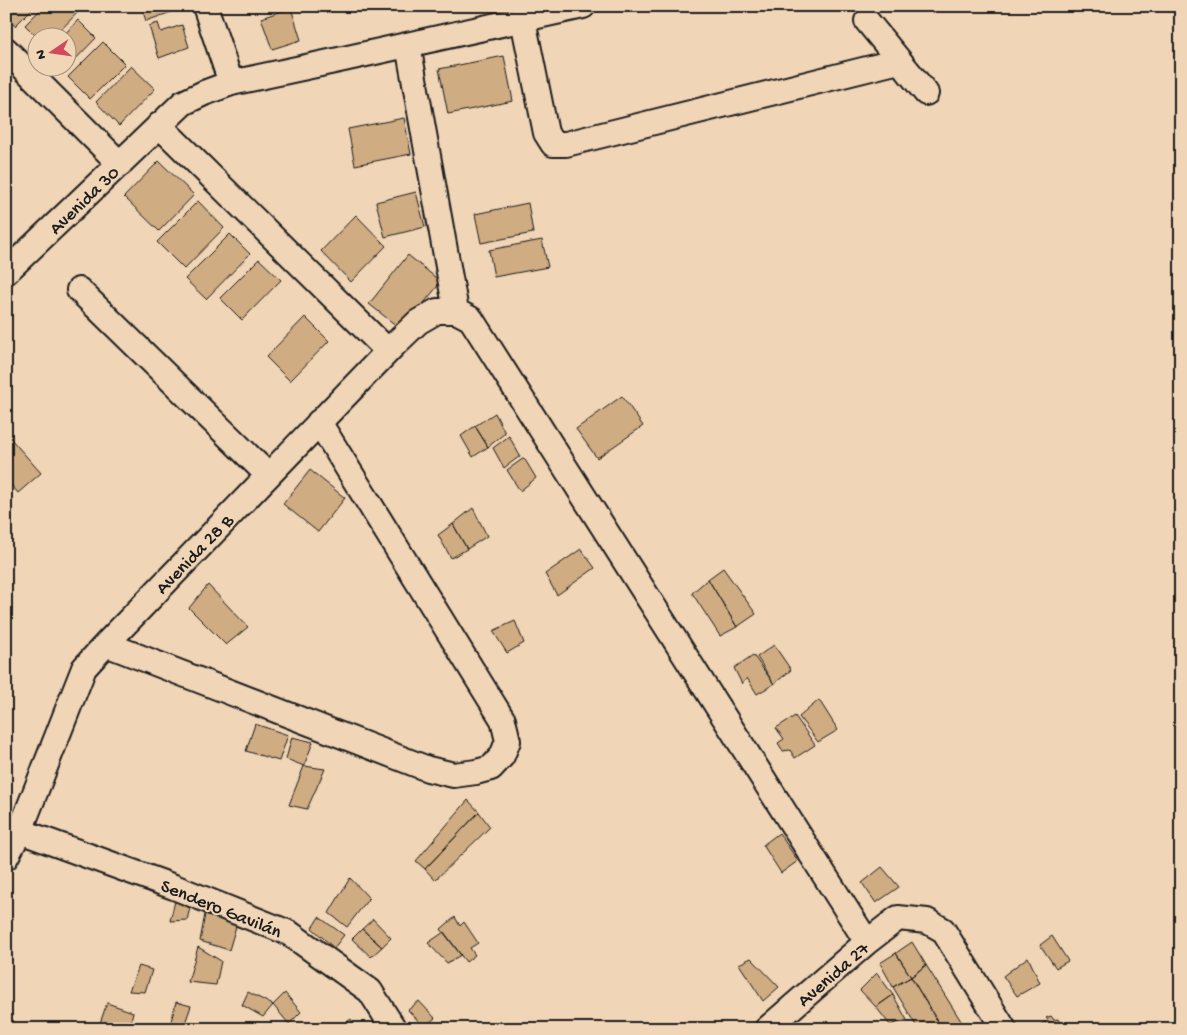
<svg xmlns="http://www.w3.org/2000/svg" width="1187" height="1035" font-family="'Gochi Hand',sans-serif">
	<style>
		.building { fill: #cfac82; stroke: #1c1c1c }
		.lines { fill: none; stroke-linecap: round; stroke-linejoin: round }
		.service-casing { stroke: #1c1c1c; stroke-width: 15 }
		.minor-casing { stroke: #1c1c1c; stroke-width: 28 }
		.service { stroke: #f0d5b7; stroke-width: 11 }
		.minor { stroke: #f0d5b7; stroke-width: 24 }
		.labels { text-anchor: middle; stroke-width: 4; stroke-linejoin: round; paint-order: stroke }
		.street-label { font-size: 19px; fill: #1c1c1c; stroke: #f0d5b7 }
	</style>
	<rect width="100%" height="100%" fill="#f0d5b7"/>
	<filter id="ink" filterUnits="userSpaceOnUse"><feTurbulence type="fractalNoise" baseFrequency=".02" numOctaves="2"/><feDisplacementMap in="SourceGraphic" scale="10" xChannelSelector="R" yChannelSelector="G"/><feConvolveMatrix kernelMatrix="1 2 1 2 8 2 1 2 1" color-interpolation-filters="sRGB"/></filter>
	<g filter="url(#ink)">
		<path class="building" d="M 6,6 L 35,6 L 15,26 L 6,17 Z
			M 44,6 L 74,6 L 79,11 L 53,38 L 38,38 L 25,25 Z
			M 141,6 L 175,6 L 177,10 L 146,21 Z
			M 291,8 L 301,40 L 272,49 L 261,18 Z
			M 78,20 L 96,38 L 67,68 L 68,38 L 61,38 Z
			M 158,23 L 161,32 L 182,25 L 189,47 L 159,58 L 149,26 Z
			M 103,42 L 125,64 L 90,99 L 68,77 Z
			M 504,56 L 513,101 L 448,114 L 439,69 Z
			M 131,66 L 155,89 L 119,126 L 96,102 Z
			M 404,118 L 411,154 L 355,165 L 348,129 Z
			M 159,161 L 194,195 L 159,231 L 124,197 Z
			M 416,192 L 425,227 L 385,237 L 376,202 Z
			M 198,201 L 224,228 L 184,269 L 157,242 Z
			M 528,203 L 533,233 L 481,243 L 475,214 Z
			M 356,215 L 386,246 L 351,282 L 321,251 Z
			M 230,234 L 250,254 L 206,299 L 185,279 Z
			M 542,240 L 548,267 L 494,277 L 489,250 Z
			M 408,255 L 441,282 L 402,330 L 369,304 Z
			M 259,259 L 281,280 L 242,320 L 220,298 Z
			M 305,317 L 329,341 L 290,381 L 266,357 Z
			M 622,396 L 643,426 L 597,458 L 576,429 Z
			M 495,413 L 505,433 L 488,447 L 475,426 Z
			M 475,426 L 488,447 L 473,457 L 461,436 Z
			M 509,436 L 520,456 L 504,468 L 493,448 Z
			M 10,438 L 41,473 L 18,493 L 6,479 L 6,441 Z
			M 524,458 L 536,478 L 520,491 L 507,470 Z
			M 310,470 L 345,498 L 318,532 L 283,504 Z
			M 473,508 L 487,536 L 467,549 L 453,524 Z
			M 453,524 L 467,549 L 451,558 L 438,535 Z
			M 581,549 L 595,568 L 557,595 L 545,574 Z
			M 723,568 L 756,614 L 737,627 L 708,579 Z
			M 708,579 L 737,627 L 720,636 L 692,593 Z
			M 208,585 L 248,627 L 226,645 L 189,608 Z
			M 515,621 L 524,643 L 507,653 L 493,631 Z
			M 774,645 L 791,670 L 774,684 L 757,657 Z
			M 753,655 L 774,684 L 757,694 L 747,678 L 742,684 L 734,668 Z
			M 819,700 L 838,730 L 818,742 L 799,717 Z
			M 795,716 L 815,745 L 795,758 L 790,750 L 783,751 L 778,743 L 784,739 L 776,728 Z
			M 255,724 L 288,735 L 279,761 L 246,751 Z
			M 292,737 L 313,742 L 304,766 L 286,759 Z
			M 304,766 L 325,769 L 307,809 L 289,805 Z
			M 468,800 L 479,812 L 425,869 L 416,861 Z
			M 479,812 L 490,827 L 435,880 L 425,869 Z
			M 779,833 L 798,861 L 781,873 L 763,845 Z
			M 882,867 L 899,887 L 876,903 L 862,883 Z
			M 350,878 L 369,898 L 347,927 L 329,913 Z
			M 175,901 L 191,904 L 187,920 L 170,921 Z
			M 205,914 L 237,923 L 229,950 L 200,941 Z
			M 319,917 L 344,935 L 334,948 L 312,928 Z
			M 455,917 L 460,926 L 464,922 L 478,943 L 470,948 L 475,955 L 466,962 L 441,929 Z
			M 373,919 L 391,938 L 382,947 L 362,929 Z
			M 362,929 L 382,947 L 371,957 L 352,939 Z
			M 444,932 L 461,955 L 447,963 L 428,943 Z
			M 1052,936 L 1068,961 L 1056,968 L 1040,945 Z
			M 912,942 L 926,965 L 911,977 L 896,953 Z
			M 198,947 L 221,961 L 216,985 L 188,982 Z
			M 896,953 L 911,977 L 893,987 L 880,963 Z
			M 1028,957 L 1040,983 L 1017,996 L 1003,976 Z
			M 751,958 L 779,987 L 763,1001 L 739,964 Z
			M 926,965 L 966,1029 L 942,1029 L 911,977 Z
			M 139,966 L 152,970 L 145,992 L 129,991 Z
			M 877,973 L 893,995 L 876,1007 L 860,990 Z
			M 911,977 L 942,1029 L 918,1029 L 893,987 Z
			M 248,992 L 273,1005 L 263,1017 L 242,1005 Z
			M 285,993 L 301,1012 L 289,1024 L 273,1005 Z
			M 893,995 L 907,1020 L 890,1025 L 876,1007 Z
			M 419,1001 L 435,1018 L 424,1027 L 408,1010 Z
			M 176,1002 L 191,1006 L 183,1029 L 169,1029 Z
			M 107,1003 L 133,1012 L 129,1029 L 98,1029 Z
			M 1051,1016 L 1054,1020 L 1058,1019 L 1064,1029 L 1042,1029 L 1040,1025 L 1045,1022 L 1049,1028 L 1053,1026 L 1046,1018 Z
			M 351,1019 L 357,1029 L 337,1029 Z"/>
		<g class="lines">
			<g class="service-casing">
				<path id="service" d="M 1179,6 L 1181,8"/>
			</g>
			<g class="minor-casing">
				<path id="minor" d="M 205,6 L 231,83
					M 523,20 L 546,133 L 553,144 L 566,144 L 899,61
					M 867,21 L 926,93
					M 408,45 L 456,311
					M 6,50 L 120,164
					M 159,125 L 388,351
					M 6,272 L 183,103 L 204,93 L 231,83 L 339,60 L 583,6
					M 79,290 L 268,475
					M 106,644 L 428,769 L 454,775 L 476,772 L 491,768 L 502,756 L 508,741 L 503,720 L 319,422
					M 20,831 L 174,887 L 289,933 L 370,991 L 394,1029
					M 6,857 L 20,831 L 84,668 L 106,644 L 394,345 L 418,322 L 437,311 L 456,311 L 471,319 L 867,942
					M 767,1029 L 867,942 L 898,918 L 927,921 L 943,930 L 1004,1029"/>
			</g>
			<use href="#service" class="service"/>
			<use href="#minor" class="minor"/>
		</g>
	</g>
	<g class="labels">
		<g class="street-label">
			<text transform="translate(83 199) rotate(-44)" y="7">Avenida 30</text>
			<text transform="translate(193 553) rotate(-46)" y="7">Avenida 28 B</text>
			<text transform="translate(222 907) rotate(22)" y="7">Sendero Gavilán</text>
			<text transform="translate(832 973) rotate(-41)" y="7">Avenida 27</text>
		</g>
	</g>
	<rect width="1187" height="1035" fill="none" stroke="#f0d5b7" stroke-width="25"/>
	<rect x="12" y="12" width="1162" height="1010" fill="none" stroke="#1c1c1c" stroke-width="2" filter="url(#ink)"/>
	<g transform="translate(52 52) rotate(257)"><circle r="24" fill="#f0d5b7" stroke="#9b8b79"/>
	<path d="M0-4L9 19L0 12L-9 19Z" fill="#d1495b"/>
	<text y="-8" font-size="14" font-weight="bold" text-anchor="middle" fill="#1c1c1c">N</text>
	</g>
</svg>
